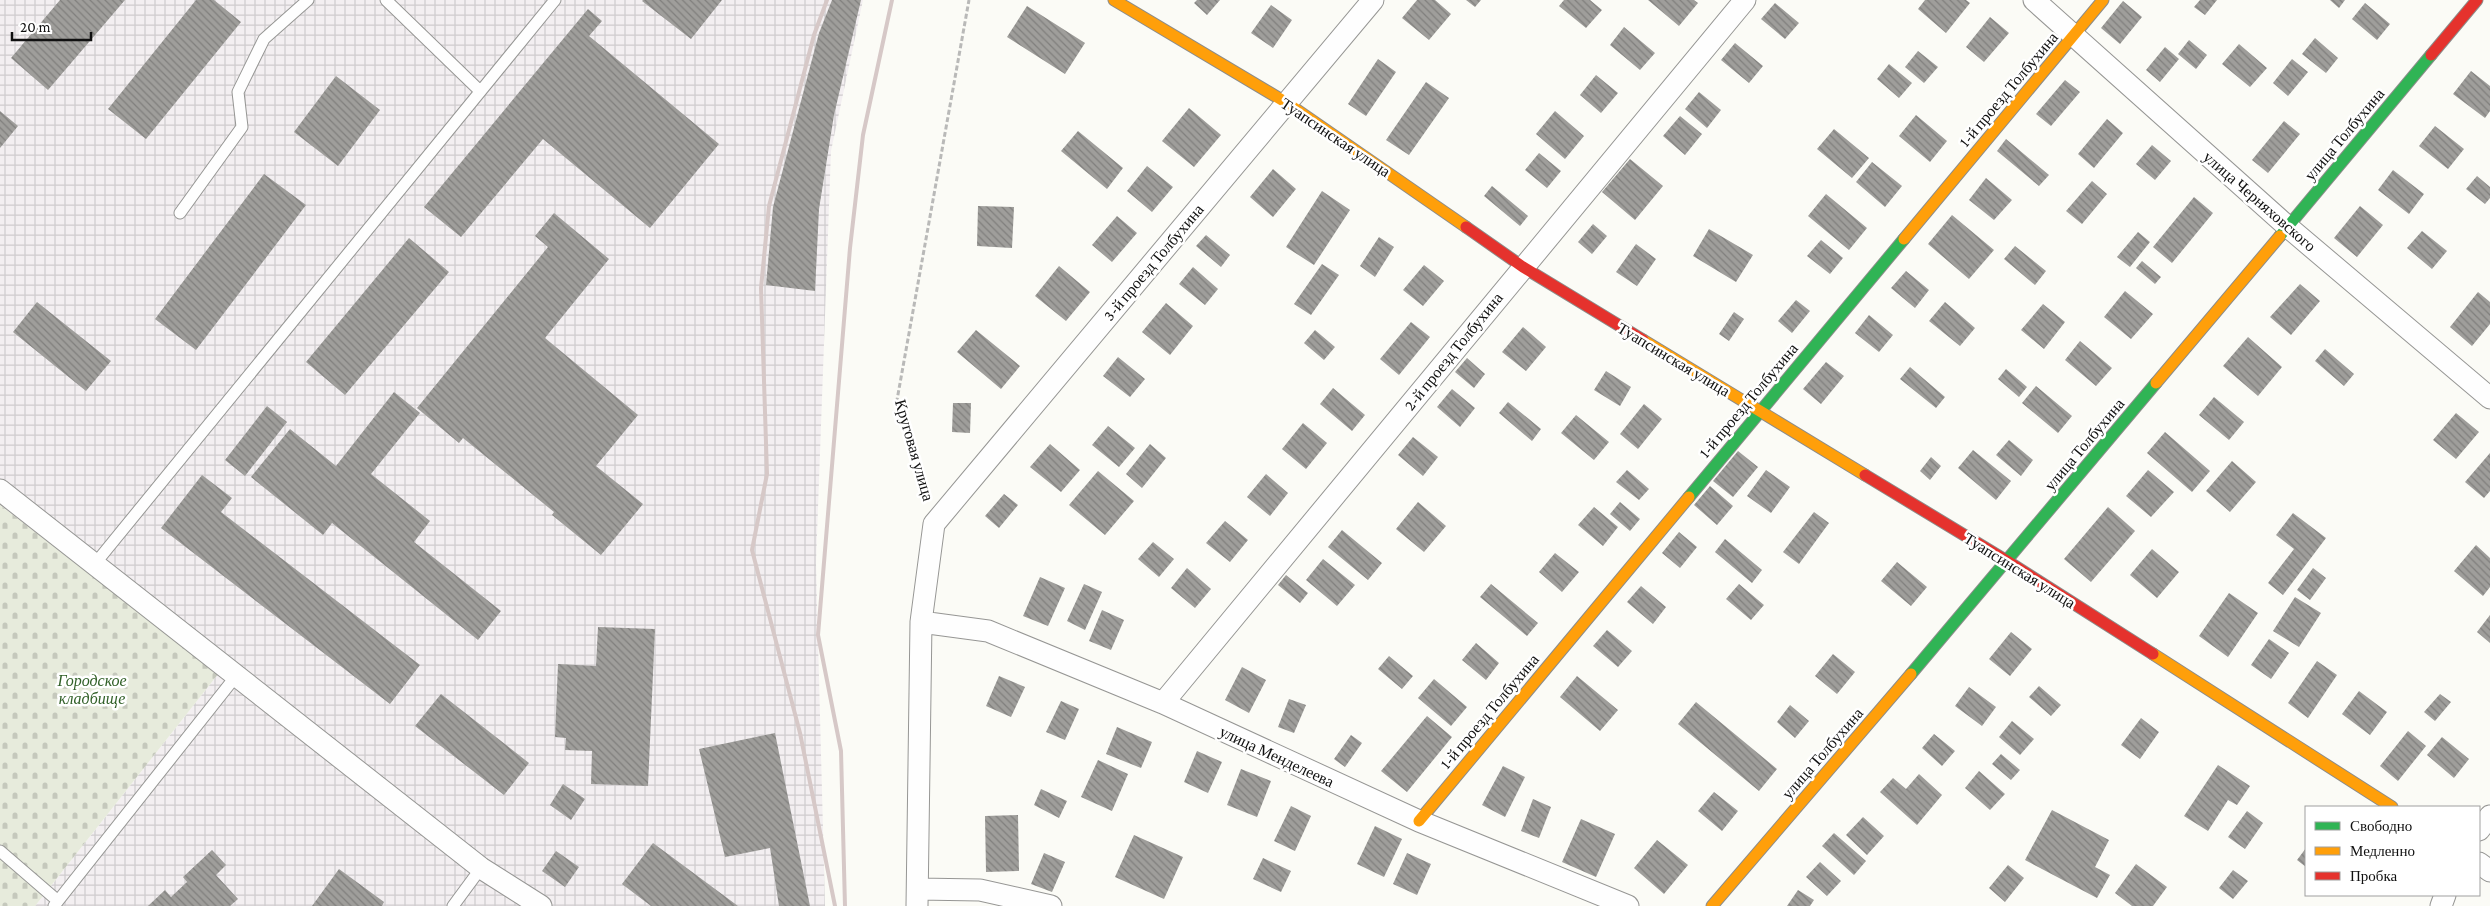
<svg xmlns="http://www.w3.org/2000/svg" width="2490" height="906" font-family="'Crimson Pro',serif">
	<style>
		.industrial { fill: url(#industrial-grid) }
		.cemetery { fill: url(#cemetery-stones) }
		.building { fill: url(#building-back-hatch) }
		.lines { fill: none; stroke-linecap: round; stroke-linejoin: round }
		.lane-casing { stroke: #969694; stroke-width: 13 }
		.street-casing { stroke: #969694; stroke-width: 23 }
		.fast-casing { stroke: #8c8c8a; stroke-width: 13 }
		.slow-casing { stroke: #8c8c8a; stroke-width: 13 }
		.jam-casing { stroke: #8c8c8a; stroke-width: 13 }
		.path { stroke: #b9b9b8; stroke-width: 3; stroke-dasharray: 5 2.5; stroke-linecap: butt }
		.lane { stroke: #fefefe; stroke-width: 11 }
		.street { stroke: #fefefe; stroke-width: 21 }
		.fast { stroke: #30b455; stroke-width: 11 }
		.slow { stroke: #ff9f0a; stroke-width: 11 }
		.jam { stroke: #e5322d; stroke-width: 11 }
		.rail { stroke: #d6c8c7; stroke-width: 4 }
		.labels { text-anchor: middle; stroke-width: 5; stroke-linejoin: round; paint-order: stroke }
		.street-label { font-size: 16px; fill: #101010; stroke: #fff }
		.park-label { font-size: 16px; font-style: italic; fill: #316028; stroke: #fff }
	</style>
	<defs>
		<pattern id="industrial-grid" width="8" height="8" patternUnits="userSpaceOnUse" patternTransform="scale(1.25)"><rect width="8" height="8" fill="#f3eff1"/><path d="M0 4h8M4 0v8" fill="none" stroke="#cfccce"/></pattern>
		<pattern id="cemetery-stones" width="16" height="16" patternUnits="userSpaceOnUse" patternTransform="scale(1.25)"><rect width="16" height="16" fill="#e7ebdc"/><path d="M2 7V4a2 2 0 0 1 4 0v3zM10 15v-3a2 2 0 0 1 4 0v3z" fill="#c5c8bc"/></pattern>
		<pattern id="building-back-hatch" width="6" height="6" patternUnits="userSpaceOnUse" patternTransform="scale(1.25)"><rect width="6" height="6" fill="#9f9e9b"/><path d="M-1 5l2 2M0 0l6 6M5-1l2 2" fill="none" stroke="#807f7d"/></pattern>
	</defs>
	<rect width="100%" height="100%" fill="#fbfbf6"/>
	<path class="industrial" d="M 0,0 L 863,0 L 831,151 L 816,563 L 825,906 L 35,906 L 219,673 L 0,505 Z"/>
	<path class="cemetery" d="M 0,505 L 219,673 L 35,906 L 0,906 Z"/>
	<path class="building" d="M 60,0 L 125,0 L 48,90 L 11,58 Z
		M 196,0 L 214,0 L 241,22 L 146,139 L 108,109 Z
		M 643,0 L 722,0 L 691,39 L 642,1 Z
		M 832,0 L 861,0 L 834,115 L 819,209 L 815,291 L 766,285 L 773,207 L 819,33 Z
		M 1197,0 L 1220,0 L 1207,15 L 1194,3 Z
		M 1417,0 L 1435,0 L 1451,14 L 1429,40 L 1402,18 Z
		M 1466,0 L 1481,0 L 1475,7 Z
		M 1564,0 L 1590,0 L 1602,10 L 1586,28 L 1559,6 Z
		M 1648,0 L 1694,0 L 1698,3 L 1679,26 Z
		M 1925,0 L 1966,0 L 1970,3 L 1946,33 L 1918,9 Z
		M 2200,0 L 2217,0 L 2205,15 L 2194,7 Z
		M 2330,0 L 2345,0 L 2339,8 Z
		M 2123,1 L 2142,17 L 2120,44 L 2101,28 Z
		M 1775,3 L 1799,23 L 1785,39 L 1761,19 Z
		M 2365,3 L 2390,24 L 2377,40 L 2352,19 Z
		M 1271,5 L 1292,20 L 1273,48 L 1251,33 Z
		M 1027,6 L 1085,43 L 1065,74 L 1007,37 Z
		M 588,9 L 602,21 L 589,36 L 719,144 L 650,228 L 543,139 L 461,237 L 424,207 Z
		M 1990,17 L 2009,33 L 1984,62 L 1966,47 Z
		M 1624,27 L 1655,53 L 1640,70 L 1610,45 Z
		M 2315,38 L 2338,58 L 2326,73 L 2302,54 Z
		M 2189,40 L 2207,55 L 2196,69 L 2178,54 Z
		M 1735,43 L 1763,66 L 1749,83 L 1721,60 Z
		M 2239,44 L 2267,68 L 2250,87 L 2222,64 Z
		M 2165,47 L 2179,59 L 2160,82 L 2146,70 Z
		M 1918,51 L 1938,67 L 1924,83 L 1905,67 Z
		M 1378,59 L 1396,72 L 1366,116 L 1348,104 Z
		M 2292,59 L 2308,72 L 2288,96 L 2273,83 Z
		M 1889,64 L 1912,83 L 1899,98 L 1877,79 Z
		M 2471,71 L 2490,86 L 2490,111 L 2485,118 L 2453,94 Z
		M 1596,75 L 1618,93 L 1601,113 L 1580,95 Z
		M 336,76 L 380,110 L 338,166 L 294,132 Z
		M 2065,80 L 2080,92 L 2051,126 L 2036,114 Z
		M 1426,82 L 1449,98 L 1409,155 L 1386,140 Z
		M 1699,92 L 1721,110 L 1707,128 L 1685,109 Z
		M 1189,108 L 1221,135 L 1194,167 L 1162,141 Z
		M 0,111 L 18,126 L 0,148 Z
		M 1555,111 L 1584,136 L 1565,159 L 1536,134 Z
		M 1916,115 L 1947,141 L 1930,162 L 1899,136 Z
		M 1680,116 L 1702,134 L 1685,155 L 1663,136 Z
		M 2107,119 L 2123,133 L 2094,168 L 2078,154 Z
		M 2284,121 L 2300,134 L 2268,173 L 2252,160 Z
		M 2435,126 L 2464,149 L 2448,169 L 2419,146 Z
		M 1834,129 L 1869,158 L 1852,178 L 1817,149 Z
		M 1078,131 L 1123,168 L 1107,189 L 1061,151 Z
		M 2006,139 L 2049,175 L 2039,186 L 1997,151 Z
		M 2152,145 L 2171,161 L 2155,180 L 2136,164 Z
		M 1539,153 L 1561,171 L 1547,188 L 1525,170 Z
		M 1630,159 L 1663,186 L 1635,220 L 1602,192 Z
		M 1872,162 L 1902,186 L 1885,207 L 1856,182 Z
		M 1147,166 L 1173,187 L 1152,212 L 1127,191 Z
		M 1273,169 L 1296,189 L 1273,217 L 1250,197 Z
		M 2393,170 L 2424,194 L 2409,214 L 2378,190 Z
		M 264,174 L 306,205 L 196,350 L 155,319 Z
		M 2477,176 L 2490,187 L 2490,198 L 2485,204 L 2466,189 Z
		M 1986,178 L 2012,200 L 1994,220 L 1969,200 Z
		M 2092,181 L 2107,194 L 2082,224 L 2066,211 Z
		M 1492,186 L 1528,216 L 1520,226 L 1484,196 Z
		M 1322,191 L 1350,210 L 1314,265 L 1286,247 Z
		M 1826,194 L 1867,228 L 1849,250 L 1808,216 Z
		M 2194,197 L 2213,213 L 2172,263 L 2153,247 Z
		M 978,206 L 1014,207 L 1012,248 L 977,246 Z
		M 2360,206 L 2383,225 L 2357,257 L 2334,238 Z
		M 554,213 L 609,259 L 545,338 L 638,415 L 596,466 L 643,504 L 601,555 L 552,515 L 554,512 L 463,438 L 459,443 L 417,408 L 548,247 L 535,236 Z
		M 1952,215 L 1994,250 L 1969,279 L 1928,244 Z
		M 1117,216 L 1137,233 L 1112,262 L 1092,245 Z
		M 1593,224 L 1607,236 L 1592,254 L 1578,242 Z
		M 1709,229 L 1753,255 L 1736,282 L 1693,256 Z
		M 2422,231 L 2447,251 L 2432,269 L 2407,248 Z
		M 2138,232 L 2150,242 L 2130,267 L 2117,257 Z
		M 1206,235 L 1230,255 L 1221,267 L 1196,246 Z
		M 1379,237 L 1394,247 L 1375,277 L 1360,266 Z
		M 409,238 L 449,272 L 345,395 L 306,362 Z
		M 1821,240 L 1843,258 L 1830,274 L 1807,256 Z
		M 1636,244 L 1656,259 L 1637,286 L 1616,272 Z
		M 2015,246 L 2046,271 L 2035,285 L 2004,259 Z
		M 2142,261 L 2161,277 L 2155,284 L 2136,268 Z
		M 1322,264 L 1339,275 L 1311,315 L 1294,304 Z
		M 1424,265 L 1444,281 L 1423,306 L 1403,290 Z
		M 1059,266 L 1090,292 L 1066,321 L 1035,296 Z
		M 1193,267 L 1218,289 L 1205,305 L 1179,284 Z
		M 1906,271 L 1929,290 L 1915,308 L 1891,288 Z
		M 2300,284 L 2320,301 L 2291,335 L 2270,317 Z
		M 2125,291 L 2153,314 L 2131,339 L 2104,317 Z
		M 2478,292 L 2490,302 L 2490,324 L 2472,346 L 2450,327 Z
		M 1796,300 L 1810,311 L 1792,333 L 1778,321 Z
		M 37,302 L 111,361 L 86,391 L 13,332 Z
		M 1945,302 L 1975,328 L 1960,346 L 1929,321 Z
		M 1166,303 L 1193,326 L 1170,355 L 1142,332 Z
		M 2043,304 L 2065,322 L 2044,349 L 2021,330 Z
		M 1734,312 L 1744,319 L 1729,341 L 1719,334 Z
		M 1869,315 L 1893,335 L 1879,352 L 1855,333 Z
		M 1411,322 L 1430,337 L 1399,375 L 1380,359 Z
		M 1523,327 L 1546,347 L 1526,371 L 1502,352 Z
		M 976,330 L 1020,366 L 1001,389 L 957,352 Z
		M 1315,330 L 1335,347 L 1324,360 L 1304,343 Z
		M 2248,337 L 2282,367 L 2258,396 L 2223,366 Z
		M 2080,341 L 2112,368 L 2096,386 L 2065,360 Z
		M 2325,349 L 2354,374 L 2344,386 L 2315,361 Z
		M 1118,357 L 1145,379 L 1130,397 L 1103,376 Z
		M 1467,358 L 1485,374 L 1474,388 L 1455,372 Z
		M 1826,362 L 1844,376 L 1821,404 L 1803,389 Z
		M 1910,367 L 1945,397 L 1936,408 L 1900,379 Z
		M 2006,369 L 2027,387 L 2019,397 L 1998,379 Z
		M 1606,371 L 1631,387 L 1620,406 L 1594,390 Z
		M 2036,386 L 2072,416 L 2058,433 L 2022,403 Z
		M 1333,388 L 1365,415 L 1352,431 L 1320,404 Z
		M 1452,389 L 1475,408 L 1460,427 L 1437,407 Z
		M 394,392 L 420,413 L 371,474 L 430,521 L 414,542 L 501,611 L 478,640 L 332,523 L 323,535 L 251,477 L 290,429 L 336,466 Z
		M 2214,397 L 2244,422 L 2229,440 L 2199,415 Z
		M 1508,402 L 1541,429 L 1532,441 L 1499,413 Z
		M 953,403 L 971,403 L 970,433 L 952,432 Z
		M 1644,404 L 1662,419 L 1638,449 L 1620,434 Z
		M 267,406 L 287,422 L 245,476 L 225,460 Z
		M 2456,413 L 2479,432 L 2456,459 L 2433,440 Z
		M 1576,415 L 1609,442 L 1594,460 L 1561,433 Z
		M 1303,423 L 1327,443 L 1306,469 L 1282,449 Z
		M 1108,426 L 1135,448 L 1119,467 L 1092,445 Z
		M 2165,432 L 2210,471 L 2192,492 L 2147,453 Z
		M 1413,437 L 1438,457 L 1423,476 L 1398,455 Z
		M 2009,440 L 2033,460 L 2021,476 L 1996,455 Z
		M 1050,444 L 1080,470 L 1061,492 L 1030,467 Z
		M 1150,444 L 1166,458 L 1142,488 L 1126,474 Z
		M 1973,450 L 2011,481 L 1996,500 L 1958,468 Z
		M 1738,451 L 1758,467 L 1733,497 L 1713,481 Z
		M 2490,453 L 2490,491 L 2484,498 L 2465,482 Z
		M 1931,457 L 1941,466 L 1930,480 L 1920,471 Z
		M 2232,461 L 2256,482 L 2230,512 L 2206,491 Z
		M 1627,470 L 1649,489 L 1639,500 L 1616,482 Z
		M 1766,470 L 1790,487 L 1771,513 L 1747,496 Z
		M 2148,470 L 2174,492 L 2151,517 L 2126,496 Z
		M 1098,471 L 1134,501 L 1105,535 L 1069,505 Z
		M 1266,474 L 1288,493 L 1270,516 L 1247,497 Z
		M 202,475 L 232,498 L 221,512 L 420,665 L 390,704 L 161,528 Z
		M 1710,486 L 1733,506 L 1717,525 L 1694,505 Z
		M 1004,494 L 1018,505 L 999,528 L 985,516 Z
		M 1418,502 L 1446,526 L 1424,552 L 1396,529 Z
		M 1620,502 L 1640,519 L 1630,531 L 1610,514 Z
		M 1594,507 L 1618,527 L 1603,546 L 1578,525 Z
		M 2108,507 L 2135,531 L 2091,582 L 2064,559 Z
		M 1814,512 L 1829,523 L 1799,564 L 1783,552 Z
		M 2293,513 L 2326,538 L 2283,595 L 2268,583 L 2294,549 L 2276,535 Z
		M 1225,521 L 1248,540 L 1230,562 L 1206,543 Z
		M 1342,530 L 1382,563 L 1368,580 L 1328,547 Z
		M 1679,532 L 1697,547 L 1680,568 L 1662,553 Z
		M 1725,539 L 1762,570 L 1752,583 L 1715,552 Z
		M 1153,542 L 1174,559 L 1159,577 L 1138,559 Z
		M 2476,545 L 2490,558 L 2490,587 L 2483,596 L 2454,571 Z
		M 2152,549 L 2179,572 L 2157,598 L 2130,575 Z
		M 1555,553 L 1579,572 L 1562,592 L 1539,572 Z
		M 1323,559 L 1355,585 L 1337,606 L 1306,580 Z
		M 1897,562 L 1927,587 L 1911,606 L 1881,581 Z
		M 1187,568 L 1211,589 L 1195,608 L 1171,588 Z
		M 2313,568 L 2326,578 L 2310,600 L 2297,590 Z
		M 1286,575 L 1308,593 L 1300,603 L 1278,585 Z
		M 1040,577 L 1065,588 L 1048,626 L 1023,616 Z
		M 1084,584 L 1102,592 L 1085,630 L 1067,621 Z
		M 1491,584 L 1538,623 L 1527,636 L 1480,597 Z
		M 1739,584 L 1764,605 L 1751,620 L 1726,599 Z
		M 1641,586 L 1666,607 L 1653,624 L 1627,602 Z
		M 2229,593 L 2258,613 L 2228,657 L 2199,636 Z
		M 2295,597 L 2321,613 L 2299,647 L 2273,631 Z
		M 1102,610 L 1124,620 L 1111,650 L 1089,641 Z
		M 2490,615 L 2490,643 L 2477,632 Z
		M 598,627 L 655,629 L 648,786 L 591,784 L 592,751 L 565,750 L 566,738 L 555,737 L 558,664 L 596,666 Z
		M 1607,630 L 1632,651 L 1618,667 L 1593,646 Z
		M 2011,632 L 2032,649 L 2010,676 L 1989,659 Z
		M 2269,639 L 2289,653 L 2271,679 L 2251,665 Z
		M 1476,643 L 1499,663 L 1486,680 L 1462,660 Z
		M 1833,654 L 1855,672 L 1837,694 L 1815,676 Z
		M 1389,656 L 1413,676 L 1402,689 L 1378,669 Z
		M 2317,661 L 2337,675 L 2308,718 L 2288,703 Z
		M 1242,667 L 1266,680 L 1249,713 L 1225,700 Z
		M 999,676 L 1025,687 L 1011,717 L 986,706 Z
		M 1577,676 L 1618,710 L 1600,731 L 1560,697 Z
		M 1434,679 L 1467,707 L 1451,726 L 1418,698 Z
		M 2039,686 L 2061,705 L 2051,716 L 2029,697 Z
		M 1969,687 L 1996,707 L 1982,726 L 1955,706 Z
		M 2359,691 L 2387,712 L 2370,735 L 2342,714 Z
		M 441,694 L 529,763 L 504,795 L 415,726 Z
		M 2440,694 L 2451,702 L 2435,721 L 2424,712 Z
		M 1289,699 L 1306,705 L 1294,733 L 1278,727 Z
		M 1061,701 L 1079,709 L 1065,740 L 1046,732 Z
		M 1696,702 L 1777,769 L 1759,791 L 1678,724 Z
		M 1790,705 L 1809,721 L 1795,738 L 1777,722 Z
		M 1427,716 L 1452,737 L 1407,792 L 1381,771 Z
		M 2141,718 L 2159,732 L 2140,759 L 2121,745 Z
		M 2012,721 L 2034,739 L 2020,755 L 1999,737 Z
		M 1117,727 L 1152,742 L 1141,768 L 1106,754 Z
		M 2408,731 L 2426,746 L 2398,781 L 2380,766 Z
		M 775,733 L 810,906 L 779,906 L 770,848 L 725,857 L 699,749 Z
		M 1934,734 L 1955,751 L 1942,766 L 1922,748 Z
		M 1351,735 L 1362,743 L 1345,767 L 1334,759 Z
		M 2442,737 L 2469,759 L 2454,778 L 2427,755 Z
		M 1197,751 L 1222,762 L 1208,793 L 1184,782 Z
		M 2001,754 L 2020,770 L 2011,780 L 1992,764 Z
		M 1098,760 L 1128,774 L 1112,811 L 1081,797 Z
		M 2218,765 L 2250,786 L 2237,805 L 2228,800 L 2208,831 L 2184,816 Z
		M 1503,766 L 1525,777 L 1505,817 L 1482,805 Z
		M 1241,769 L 1271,781 L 1257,817 L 1227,805 Z
		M 1979,771 L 2005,794 L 1990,810 L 1965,788 Z
		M 1919,774 L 1942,795 L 1917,825 L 1880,792 L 1893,778 L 1906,789 Z
		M 563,784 L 585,799 L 571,820 L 550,805 Z
		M 1041,789 L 1067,801 L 1059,818 L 1034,805 Z
		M 1714,792 L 1738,811 L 1722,831 L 1698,811 Z
		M 1533,799 L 1551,807 L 1539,838 L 1521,831 Z
		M 1291,806 L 1311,816 L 1295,851 L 1274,841 Z
		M 2052,810 L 2109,840 L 2095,867 L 2110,875 L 2097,898 L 2025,860 Z
		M 2247,811 L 2263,823 L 2245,849 L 2228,837 Z
		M 1018,815 L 1019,871 L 986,872 L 985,816 Z
		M 1863,817 L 1884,836 L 1867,855 L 1846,835 Z
		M 1581,819 L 1615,834 L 1596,877 L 1562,862 Z
		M 1375,826 L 1402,839 L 1384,877 L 1357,864 Z
		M 1834,833 L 1866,861 L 1854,875 L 1822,846 Z
		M 1134,835 L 1183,857 L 1164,899 L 1115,877 Z
		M 1657,840 L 1688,865 L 1664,894 L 1634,868 Z
		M 653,843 L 738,906 L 651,906 L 622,884 Z
		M 2306,848 L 2306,867 L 2297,860 Z
		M 212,850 L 226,865 L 216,875 L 238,899 L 230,906 L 148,906 L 165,890 L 171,897 L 187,882 L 183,877 Z
		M 556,851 L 579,867 L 565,887 L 542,871 Z
		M 1044,853 L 1065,862 L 1052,892 L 1031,884 Z
		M 1407,853 L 1431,864 L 1417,895 L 1393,884 Z
		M 1263,858 L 1291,871 L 1281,892 L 1253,879 Z
		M 1820,862 L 1841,881 L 1827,896 L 1806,877 Z
		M 2136,864 L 2167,887 L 2153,906 L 2132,906 L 2115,893 Z
		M 2008,865 L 2024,878 L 2005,902 L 1989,888 Z
		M 339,869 L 384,902 L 382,906 L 312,906 Z
		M 2233,870 L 2248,881 L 2233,899 L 2219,888 Z
		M 1798,890 L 1814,900 L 1810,906 L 1787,906 Z"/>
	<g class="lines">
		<g class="lane-casing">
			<path id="lane" d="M 386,0 L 480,91
				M 180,213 L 242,127 L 238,92 L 264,39 L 308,0
				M 94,565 L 555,0
				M 0,851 L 58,901
				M 54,906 L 236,676
				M 453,906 L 481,868"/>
		</g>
		<g class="street-casing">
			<path id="street" d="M 2034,0 L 2288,227 L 2490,398
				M 0,490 L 481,868 L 541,906
				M 921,622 L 988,631 L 1163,703 L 1419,821 L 1628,906
				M 1163,703 L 1745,0
				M 2479,830 L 2490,816
				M 2479,863 L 2490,871
				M 918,889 L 980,890 L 1051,906
				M 917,906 L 921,622 L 934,524 L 1373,0
				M 2441,906 L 2445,895"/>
		</g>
		<g class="fast-casing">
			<path id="fast" d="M 2280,236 L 2431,55
				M 1689,497 L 1904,239
				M 1911,674 L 2156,383"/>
		</g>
		<g class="slow-casing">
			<path id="slow" d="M 1114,0 L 1287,103 L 1466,227
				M 1904,239 L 2103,0
				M 1643,340 L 1865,475
				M 2156,383 L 2280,236
				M 2153,654 L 2392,807
				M 1419,821 L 1689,497
				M 1712,906 L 1911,674"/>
		</g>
		<g class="jam-casing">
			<path id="jam" d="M 2431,55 L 2477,0
				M 1466,227 L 1523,267 L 1643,340
				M 1865,475 L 2007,561 L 2153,654"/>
		</g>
		<path class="path" d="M 928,495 L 923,471 L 897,400 L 969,0"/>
		<use href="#lane" class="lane"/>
		<use href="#street" class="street"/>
		<use href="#fast" class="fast"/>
		<use href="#slow" class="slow"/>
		<use href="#jam" class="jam"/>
		<path class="rail" d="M 827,0 L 814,35 L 769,206 L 761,288 L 767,474 L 752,550 L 800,733 L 835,906
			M 845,906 L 841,751 L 818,635 L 850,248 L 863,135 L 892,0"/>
	</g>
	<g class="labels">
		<g class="street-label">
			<text transform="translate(2008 89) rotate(-50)" y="6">1-й проезд Толбухина</text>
			<text transform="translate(2344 134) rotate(-50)" y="6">улица Толбухина</text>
			<text transform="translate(1336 137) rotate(34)" y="6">Туапсинская улица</text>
			<text transform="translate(2260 201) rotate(41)" y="6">улица Черняховского</text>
			<text transform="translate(1153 262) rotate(-50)" y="6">3-й проезд Толбухина</text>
			<text transform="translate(1453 351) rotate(-51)" y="6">2-й проезд Толбухина</text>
			<text transform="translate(1674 359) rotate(31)" y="6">Туапсинская улица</text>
			<text transform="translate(1748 400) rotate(-50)" y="6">1-й проезд Толбухина</text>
			<text transform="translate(2084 444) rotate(-50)" y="6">улица Толбухина</text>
			<text transform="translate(915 450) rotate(74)" y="6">Круговая улица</text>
			<text transform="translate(2020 570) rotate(32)" y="6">Туапсинская улица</text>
			<text transform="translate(1489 711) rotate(-50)" y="6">1-й проезд Толбухина</text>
			<text transform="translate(1822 753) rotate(-49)" y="6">улица Толбухина</text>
			<text transform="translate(1277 756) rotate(25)" y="6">улица Менделеева</text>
		</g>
		<g class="park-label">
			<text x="92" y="686">Городское<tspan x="92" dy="18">кладбище</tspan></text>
		</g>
	</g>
	<rect x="2305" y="806" width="175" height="90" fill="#ffffff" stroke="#9f9f9f"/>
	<rect x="2315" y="822" width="25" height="8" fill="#30b455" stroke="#9f9f9f"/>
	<text x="2350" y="831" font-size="15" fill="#101010">Свободно</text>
	<rect x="2315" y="847" width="25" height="8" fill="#ff9f0a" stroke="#9f9f9f"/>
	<text x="2350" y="856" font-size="15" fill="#101010">Медленно</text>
	<rect x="2315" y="872" width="25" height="8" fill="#e5322d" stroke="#9f9f9f"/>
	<text x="2350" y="881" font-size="15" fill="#101010">Пробка</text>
	<path d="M12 32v8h79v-8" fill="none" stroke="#101010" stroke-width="2.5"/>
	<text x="20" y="32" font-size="15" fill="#101010" stroke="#ffffff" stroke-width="4" paint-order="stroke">20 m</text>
</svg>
